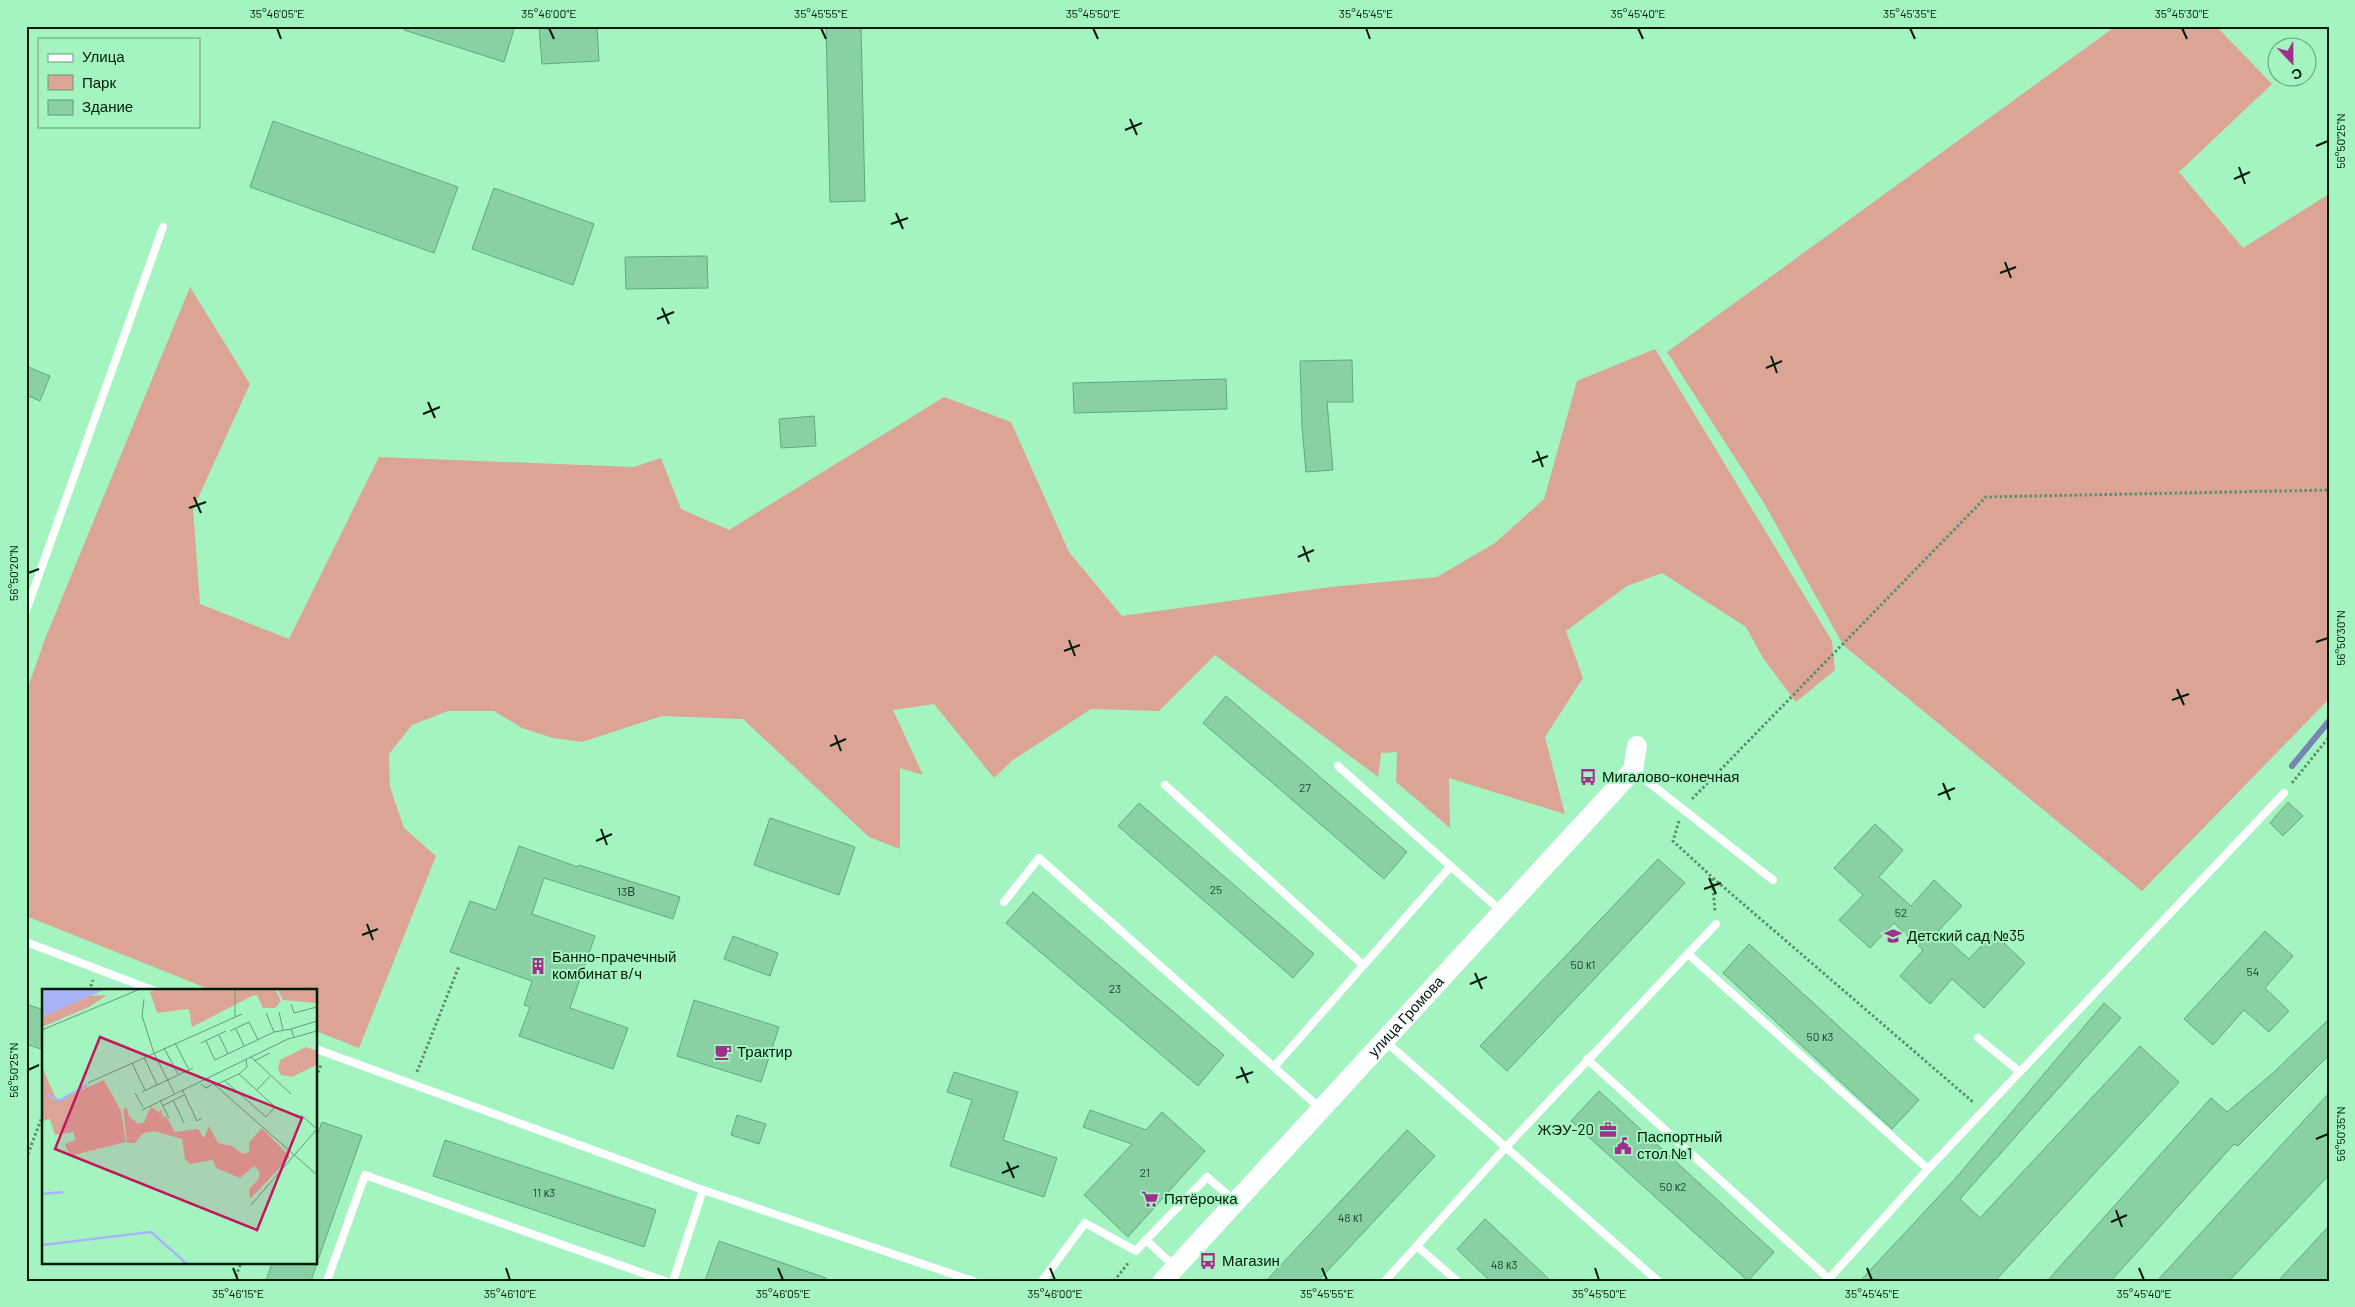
<svg xmlns="http://www.w3.org/2000/svg" width="2355" height="1307" font-family="Barlow,sans-serif">
	<style>
		.green { fill: #dca494 }
		.lines { fill: none; stroke-linecap: round; stroke-linejoin: round }
		.stream { stroke: #7686b0; stroke-width: 6 }
		.building { fill: #89d1a4; stroke: #5dab7d }
		.path { stroke: #59916e; stroke-width: 3; stroke-dasharray: 2.5 2.5; stroke-linecap: butt }
		.service { stroke: #fff; stroke-width: 8 }
		.tertiary { stroke: #fff; stroke-width: 20 }
		.ticks { fill: none; stroke: #001b0a; stroke-width: 2 }
		.labels { text-anchor: middle; stroke-width: 4; stroke-linejoin: round; paint-order: stroke }
		.number-label { font-size: 12px; fill: #224830 }
		.poi-label { font-size: 15px; fill: #001b0a; stroke: #a4f4c2; text-anchor: start }
		.street-label { font-size: 15px; fill: #001b0a; stroke: #a4f4c2 }
		.inset-river { fill: none; stroke: #a8b4f7; stroke-width: 2.5 }
		.inset-road { fill: none; stroke: #629d78; stroke-width: 1 }
		.view { fill: #c2185b; fill-opacity: 0.15; stroke: #c2185b; stroke-width: 2.5 }
		.inset-edge { fill: none; stroke: #001b0a; stroke-width: 2.5 }
		.neatline { fill: none; stroke: #001b0a; stroke-width: 2 }
		.ticks-label { font-size: 12px; text-anchor: middle; fill: #001b0a }
	</style>
	<rect width="100%" height="100%" fill="#a4f4c2"/>
	<path class="green" d="M 2116,26 L 2216,26 L 2272,84 L 2179,172 L 2243,248 L 2329,194 L 2329,699 L 2142,891 L 1843,645 L 1764,503 L 1667,352 Z
		M 190,287 L 250,384 L 193,509 L 200,604 L 289,639 L 379,457 L 634,467 L 661,458 L 681,509 L 729,530 L 944,397 L 1011,422 L 1069,552 L 1122,616 L 1330,587 L 1437,577 L 1495,543 L 1544,499 L 1577,381 L 1655,349 L 1832,641 L 1835,670 L 1796,702 L 1763,658 L 1746,627 L 1662,573 L 1627,586 L 1566,631 L 1583,678 L 1545,737 L 1565,814 L 1449,778 L 1450,828 L 1396,782 L 1397,752 L 1381,753 L 1378,777 L 1215,655 L 1159,711 L 1091,709 L 1013,760 L 994,778 L 934,704 L 893,710 L 923,775 L 900,768 L 900,849 L 869,837 L 743,719 L 662,716 L 582,742 L 553,738 L 522,728 L 494,711 L 448,711 L 412,725 L 389,754 L 390,787 L 404,828 L 436,856 L 359,1048 L 316,1031 L 316,991 L 214,991 L 26,916 L 26,693 L 45,639 Z"/>
	<g class="lines">
		<path class="stream" d="M 2292,766 L 2329,721"/>
	</g>
	<path class="building" d="M 405,26 L 515,26 L 504,62 L 404,30 Z
		M 539,26 L 597,26 L 599,61 L 542,64 Z
		M 826,26 L 861,26 L 865,201 L 830,202 Z
		M 273,121 L 458,187 L 434,253 L 250,187 Z
		M 494,188 L 594,224 L 573,285 L 472,249 Z
		M 707,256 L 708,288 L 626,289 L 625,257 Z
		M 1352,360 L 1353,402 L 1327,402 L 1333,470 L 1306,472 L 1302,427 L 1300,361 Z
		M 26,366 L 50,376 L 40,401 L 26,395 Z
		M 1226,379 L 1227,409 L 1074,413 L 1073,383 Z
		M 814,416 L 816,446 L 781,448 L 779,419 Z
		M 1226,696 L 1407,852 L 1384,879 L 1203,723 Z
		M 2288,802 L 2303,816 L 2283,836 L 2270,823 Z
		M 1139,803 L 1314,954 L 1293,978 L 1118,826 Z
		M 770,818 L 855,847 L 839,895 L 754,865 Z
		M 1875,824 L 1903,850 L 1879,877 L 1911,906 L 1934,880 L 1962,906 L 1938,931 L 1969,959 L 1993,933 L 2025,963 L 1984,1008 L 1952,979 L 1930,1004 L 1900,976 L 1923,950 L 1894,923 L 1870,948 L 1839,920 L 1863,895 L 1834,868 Z
		M 519,846 L 578,867 L 579,865 L 680,897 L 673,919 L 544,878 L 532,914 L 595,936 L 570,1008 L 628,1028 L 613,1069 L 519,1036 L 530,1007 L 524,1005 L 532,981 L 450,952 L 470,901 L 496,910 Z
		M 1658,859 L 1685,883 L 1507,1071 L 1480,1046 Z
		M 1033,892 L 1224,1055 L 1198,1086 L 1006,923 Z
		M 2265,931 L 2293,956 L 2265,988 L 2289,1011 L 2269,1032 L 2244,1010 L 2213,1045 L 2184,1019 Z
		M 733,936 L 778,953 L 770,976 L 724,959 Z
		M 1749,944 L 1919,1100 L 1892,1129 L 1723,973 Z
		M 694,1000 L 779,1027 L 761,1082 L 677,1056 Z
		M 2104,1003 L 2121,1018 L 1960,1199 L 1980,1218 L 2140,1046 L 2179,1082 L 1995,1281 L 1860,1281 L 1955,1179 Z
		M 26,1004 L 44,1010 L 44,1040 L 41,1049 L 26,1044 Z
		M 2329,1019 L 2329,1055 L 2238,1146 L 2234,1144 L 2111,1281 L 2047,1281 L 2211,1098 L 2227,1112 L 2273,1073 Z
		M 954,1072 L 1018,1092 L 1003,1140 L 1057,1158 L 1044,1197 L 950,1166 L 972,1100 L 947,1092 Z
		M 1599,1091 L 1774,1252 L 1748,1281 L 1571,1121 Z
		M 2329,1093 L 2329,1175 L 2229,1281 L 2157,1281 Z
		M 1090,1110 L 1146,1130 L 1162,1112 L 1205,1151 L 1128,1237 L 1084,1195 L 1132,1144 L 1083,1127 Z
		M 737,1115 L 766,1124 L 759,1144 L 731,1135 Z
		M 322,1122 L 362,1136 L 318,1260 L 316,1260 L 316,1138 Z
		M 1407,1130 L 1435,1156 L 1318,1281 L 1266,1281 Z
		M 445,1140 L 656,1210 L 644,1247 L 433,1176 Z
		M 1485,1219 L 1551,1281 L 1490,1281 L 1457,1249 Z
		M 2329,1226 L 2329,1281 L 2278,1281 Z
		M 719,1241 L 826,1278 L 826,1281 L 705,1281 Z
		M 272,1263 L 317,1263 L 311,1281 L 266,1281 Z"/>
	<g class="lines">
		<path class="path" d="M 2292,783 L 2329,737
			M 1692,799 L 1986,497 L 2329,490
			M 1679,821 L 1673,841 L 1712,877 L 1715,911
			M 1713,878 L 1973,1102
			M 89,991 L 93,980
			M 417,1072 L 459,966
			M 316,1077 L 321,1065
			M 26,1159 L 44,1112
			M 234,1281 L 241,1263
			M 1114,1281 L 1129,1262"/>
		<path class="service" d="M 26,611 L 163,227
			M 1338,766 L 1501,911
			M 1633,770 L 1773,880
			M 1165,785 L 1363,965
			M 1004,902 L 1039,858 L 1321,1109
			M 26,942 L 155,991
			M 1688,954 L 1928,1169
			M 1978,1038 L 2020,1072
			M 1385,1041 L 1658,1281
			M 316,1049 L 703,1190 L 973,1281
			M 1587,1059 L 1829,1279
			M 1274,1067 L 1450,867
			M 1418,1247 L 1457,1281
			M 1174,1266 L 1146,1240 L 1207,1177 L 1236,1202
			M 327,1281 L 365,1175 L 665,1281
			M 673,1281 L 703,1190
			M 1042,1281 L 1085,1223 L 1136,1251 L 1146,1240
			M 1385,1281 L 1506,1147 L 1716,924
			M 1827,1281 L 1928,1169 L 2284,793"/>
		<path class="tertiary" id="s1" d="M 1163,1281 L 1633,770 L 1637,746"/>
	</g>
	<path class="ticks" d="M 277,28 L 281,39M 549,28 L 554,39M 821,28 L 826,39M 1093,28 L 1098,39M 1366,28 L 1370,39M 1638,28 L 1643,39M 1910,28 L 1915,39M 2182,28 L 2187,39M 1130,119 L 1137,135M 1125,130 L 1142,123M 2316,146 L 2328,141M 2239,167 L 2245,184M 2234,179 L 2250,172M 896,213 L 903,229M 891,224 L 908,218M 2005,262 L 2011,278M 2000,273 L 2016,267M 662,308 L 669,324M 657,319 L 674,312M 1771,356 L 1777,373M 1766,368 L 1782,361M 428,402 L 435,418M 423,414 L 440,407M 1537,451 L 1543,467M 1532,462 L 1548,456M 194,497 L 201,513M 189,508 L 206,502M 1303,546 L 1309,562M 1298,557 L 1314,550M 28,573 L 39,569M 1069,640 L 1075,656M 2316,642 L 2328,638M 1064,651 L 1080,645M 2177,689 L 2184,705M 2172,700 L 2189,694M 835,735 L 841,751M 830,746 L 846,739M 1943,783 L 1950,800M 1938,795 L 1955,788M 601,829 L 607,845M 596,841 L 612,834M 1709,878 L 1716,894M 1704,889 L 1721,883M 367,924 L 373,940M 362,935 L 378,929M 1475,973 L 1482,989M 1470,984 L 1487,977M 1241,1067 L 1248,1083M 28,1070 L 39,1065M 1236,1078 L 1253,1072M 2316,1139 L 2328,1134M 1007,1162 L 1014,1178M 1002,1173 L 1019,1166M 2116,1210 L 2122,1227M 2111,1222 L 2127,1215M 233,1268 L 238,1280M 506,1268 L 510,1280M 778,1268 L 783,1280M 1050,1268 L 1055,1280M 1322,1268 L 1327,1280M 1595,1268 L 1599,1280M 1867,1268 L 1872,1280M 2139,1268 L 2144,1280"/>
	<defs>
		<g id="bus-bare" transform="scale(1.35)"><path d="M-5-6H5V4H4V6H2V4H-2V6H-4V4H-5ZM-3.5-4V0h7V-4ZM-3.5 1.2v1.5H-2V1.2ZM2 1.2v1.5H3.5V1.2Z" fill="#a1308c" stroke="#a4f4c2" stroke-width="2.5" paint-order="stroke"/></g>
		<g id="school-bare" transform="scale(1.35)"><path d="M0-5L7-2L0 1L-7-2ZM-4 1L0 2.5L4 1V4Q0 6-4 4Z" fill="#a1308c" stroke="#a4f4c2" stroke-width="2.5" paint-order="stroke"/></g>
		<g id="building-bare" transform="scale(1.35)"><path d="M-4-6H4V6H1V3H-1V6H-4ZM-2.5-4.3h1.7v1.8h-1.7ZM.8-4.3h1.7v1.8H.8ZM-2.5-1h1.7V.8h-1.7ZM.8-1h1.7V.8H.8Z" fill="#a1308c" stroke="#a4f4c2" stroke-width="2.5" paint-order="stroke"/></g>
		<g id="cafe-bare" transform="scale(1.35)"><path d="M-5.5-4.5H6V0H3Q3 3.5 0 3.5H-2.5Q-5.5 3.5-5.5 0ZM3-3.2v2h1.7v-2ZM-6 4.5H4V6H-6Z" fill="#a1308c" stroke="#a4f4c2" stroke-width="2.5" paint-order="stroke"/></g>
		<g id="office-bare" transform="scale(1.35)"><path d="M-6-3h4V-5.5h4V-3h4V5H-6ZM-1-4.5V-3h2v-1.5ZM-6 0V1H6V0Z" fill="#a1308c" stroke="#a4f4c2" stroke-width="2.5" paint-order="stroke"/></g>
		<g id="civic-bare" transform="scale(1.35)"><path d="M-.6-6.5H3V-4.5H.6V-3L4-1V1h2V6H-6V1h2V-1L-.6-3ZM-1.2 2.5V6h2.4V2.5Z" fill="#a1308c" stroke="#a4f4c2" stroke-width="2.5" paint-order="stroke"/></g>
		<g id="supermarket-bare" transform="scale(1.35)"><path d="M-6-5.5h2.5l.6 2H6L4.5 2H-2.5L-4.4-4H-6ZM-1.5 3.2a1.3 1.3 0 1 0 .1 0ZM3 3.2a1.3 1.3 0 1 0 .1 0Z" fill="#a1308c" stroke="#a4f4c2" stroke-width="2.5" paint-order="stroke"/></g>
	</defs>
	<g fill-rule="evenodd">
		<use href="#bus-bare" x="1588" y="777"/>
		<use href="#school-bare" x="1893" y="936"/>
		<use href="#building-bare" x="538" y="966"/>
		<use href="#cafe-bare" x="723" y="1052"/>
		<use href="#office-bare" x="1608" y="1130"/>
		<use href="#civic-bare" x="1623" y="1146"/>
		<use href="#supermarket-bare" x="1150" y="1199"/>
		<use href="#bus-bare" x="1208" y="1261"/>
	</g>
	<g class="labels">
		<g class="number-label">
			<text x="1305" y="792">27</text>
			<text x="1216" y="894">25</text>
			<text x="626" y="896">13В</text>
			<text x="1901" y="917">52</text>
			<text x="1583" y="969">50 к1</text>
			<text x="2253" y="976">54</text>
			<text x="1115" y="993">23</text>
			<text x="1820" y="1041">50 к3</text>
			<text x="1145" y="1177">21</text>
			<text x="1673" y="1191">50 к2</text>
			<text x="544" y="1197">11 к3</text>
			<text x="1350" y="1222">48 к1</text>
			<text x="1504" y="1269">48 к3</text>
		</g>
		<g class="poi-label">
			<text x="1602" y="782">Мигалово-конечная</text>
			<text x="1907" y="941">Детский сад №35</text>
			<text x="552" y="962">Банно-прачечный<tspan x="552" dy="17">комбинат в/ч</tspan></text>
			<text x="737" y="1057">Трактир</text>
			<text x="1594" y="1135" text-anchor="end">ЖЭУ-20</text>
			<text x="1637" y="1142">Паспортный<tspan x="1637" dy="17">стол №1</tspan></text>
			<text x="1164" y="1204">Пятёрочка</text>
			<text x="1222" y="1266">Магазин</text>
		</g>
		<g class="street-label">
			<text dy="5" stroke="none"><textPath href="#s1" startOffset="359">улица Громова</textPath></text>
		</g>
	</g>
	<g transform="translate(42 989)">
		<rect width="275" height="275" fill="#a4f4c2"/>
		<path d="M 115,0 L 233,0 L 239,12 L 233,19 L 221,19 L 215,6 L 210,7 L 150,38 L 147,20 L 115,24 L 108,3 ZM 239,0 L 275,0 L 275,14 L 241,11 L 236,2 ZM 65,6 L 47,18 L 0,38 L 0,28 L 45,7 ZM 264,58 L 275,62 L 274,76 L 250,88 L 239,86 L 236,80 L 238,71 ZM 0,78 L 15,112 L 62,91 L 79,122 L 84,153 L 28,167 L 23,155 L 34,151 L 31,143 L 13,146 L 8,130 L 0,132 ZM 109,117 L 117,124 L 119,120 L 121,128 L 124,127 L 133,143 L 156,140 L 162,149 L 167,137 L 176,154 L 190,157 L 201,165 L 207,163 L 207,153 L 220,139 L 248,168 L 208,210 L 207,200 L 216,191 L 218,183 L 212,177 L 198,189 L 174,179 L 171,171 L 148,175 L 143,170 L 140,150 L 112,142 L 100,145 L 93,154 L 85,154 L 81,120 L 85,119 L 87,127 L 96,135 L 102,133 Z" fill="#dca494"/>
		<path d="M 0,0 L 64,0 L 0,28 Z" fill="#a8b4f7"/>
		<path class="inset-river" d="M 5,105 L 17,112 L 45,96M 0,205 L 21,203M 0,256 L 109,243 L 145,275"/>
		<path class="inset-road" d="M 193,0 L 193,27M 102,10 L 100,27 L 112,64 L 132,104M 249,15 L 252,24 L 275,18M 237,23 L 241,41M 224,24 L 232,43M 194,40 L 202,57M 0,41 L 98,0M 188,42 L 207,33 L 216,51M 177,46 L 186,65M 252,48 L 249,40 L 275,32M 164,52 L 173,71 L 232,43 L 249,40M 133,54 L 147,81M 159,54 L 184,42M 122,59 L 136,85M 102,68 L 115,96M 209,68 L 249,105M 212,72 L 228,64M 90,74 L 103,101M 165,89 L 275,186M 183,92 L 224,128 L 233,118 L 197,85 L 205,78 L 204,70M 46,94 L 200,25M 159,95 L 164,99 L 172,94M 173,96 L 197,85M 140,100 L 155,132 L 160,129M 215,101 L 228,87M 100,103 L 151,79M 93,104 L 101,118M 118,111 L 127,129M 131,111 L 142,134M 120,117 L 142,106M 100,121 L 246,50 L 275,42M 259,126 L 275,140M 209,216 L 275,140"/>
		<path class="view" d="M 58,48 L 260,129 L 215,241 L 13,160 Z"/>
		<rect width="275" height="275" class="inset-edge"/>
	</g>
	<rect width="2355" height="1307" fill="none" stroke="#a4f4c2" stroke-width="55"/>
	<rect x="38" y="38" width="162" height="90" fill="#a4f4c2" stroke="#629d78"/>
	<rect x="48" y="54" width="25" height="8" fill="#ffffff" stroke="#629d78"/>
	<text x="82" y="62" font-size="15" fill="#001b0a">Улица</text>
	<rect x="48" y="75" width="25" height="15" fill="#dca494" stroke="#629d78"/>
	<text x="82" y="88" font-size="15" fill="#001b0a">Парк</text>
	<rect x="48" y="100" width="25" height="15" fill="#89d1a4" stroke="#629d78"/>
	<text x="82" y="112" font-size="15" fill="#001b0a">Здание</text>
	<g transform="translate(2292 62) rotate(158)"><circle r="24" fill="#a4f4c2" stroke="#629d78"/>
	<path d="M0-4L9 19L0 12L-9 19Z" fill="#a1308c"/>
	<text y="-8" font-size="14" font-weight="bold" text-anchor="middle" fill="#001b0a">С</text>
	</g>
	<rect x="28" y="28" width="2300" height="1252" class="neatline"/>
	<g class="ticks-label">
		<text x="277" y="18">35°46'05"E</text>
		<text x="549" y="18">35°46'00"E</text>
		<text x="821" y="18">35°45'55"E</text>
		<text x="1093" y="18">35°45'50"E</text>
		<text x="1366" y="18">35°45'45"E</text>
		<text x="1638" y="18">35°45'40"E</text>
		<text x="1910" y="18">35°45'35"E</text>
		<text x="2182" y="18">35°45'30"E</text>
		<text transform="translate(2341 141) rotate(-90)" y="4">56°50'25"N</text>
		<text transform="translate(14 573) rotate(-90)" y="4">56°50'20"N</text>
		<text transform="translate(2341 638) rotate(-90)" y="4">56°50'30"N</text>
		<text transform="translate(14 1070) rotate(-90)" y="4">56°50'25"N</text>
		<text transform="translate(2341 1134) rotate(-90)" y="4">56°50'35"N</text>
		<text x="238" y="1298">35°46'15"E</text>
		<text x="510" y="1298">35°46'10"E</text>
		<text x="783" y="1298">35°46'05"E</text>
		<text x="1055" y="1298">35°46'00"E</text>
		<text x="1327" y="1298">35°45'55"E</text>
		<text x="1599" y="1298">35°45'50"E</text>
		<text x="1872" y="1298">35°45'45"E</text>
		<text x="2144" y="1298">35°45'40"E</text>
	</g>
</svg>
